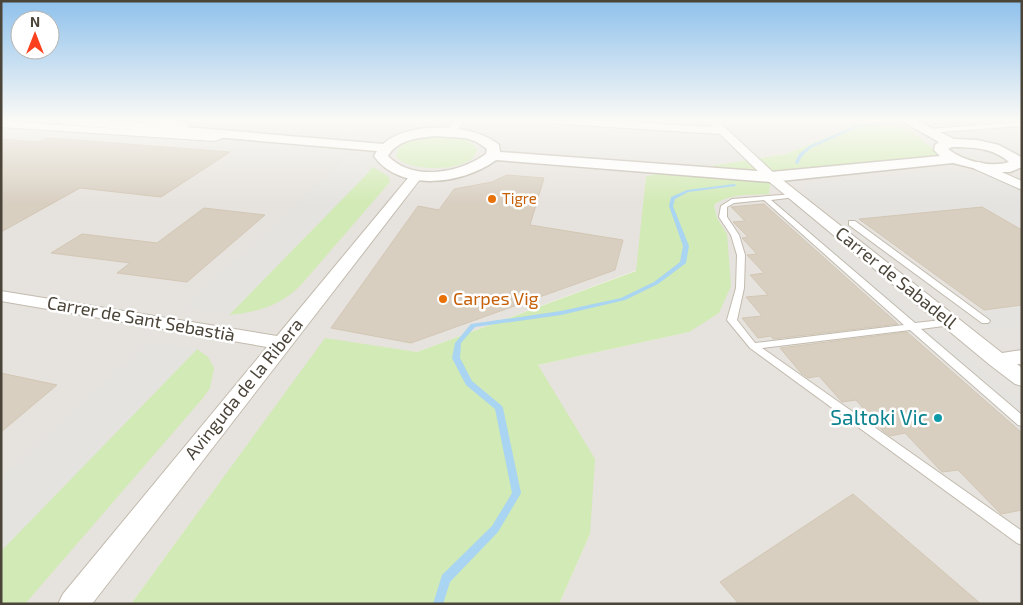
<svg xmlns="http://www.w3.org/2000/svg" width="1023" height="605" font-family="'Exo 2',sans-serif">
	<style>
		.industrial { fill: #e6e2dd }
		.green { fill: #d2eab5 }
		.parking { fill: #e5e3e0 }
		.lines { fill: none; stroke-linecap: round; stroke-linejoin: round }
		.stream { fill: #a9d4f2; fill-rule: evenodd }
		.building { fill: #d8cfc1; stroke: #d3c7b4 }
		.service-casing { stroke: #c2bbae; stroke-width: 2 }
		.minor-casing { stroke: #c2bbae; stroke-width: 2 }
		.tertiary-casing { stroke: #c2bbae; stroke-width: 3 }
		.service { fill: #fff; fill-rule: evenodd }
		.minor { fill: #fff; fill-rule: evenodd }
		.tertiary { fill: #fff; fill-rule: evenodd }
		.food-dot { fill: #e8710a; stroke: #fff; stroke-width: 2 }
		.culture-dot { fill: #0f9aa8; stroke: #fff; stroke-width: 2 }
		.labels { text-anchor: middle; stroke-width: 5; stroke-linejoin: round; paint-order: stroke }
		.far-food-label { font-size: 15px; fill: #c56008; stroke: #fff; text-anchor: start }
		.street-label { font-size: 18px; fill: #4b4439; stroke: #fff }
		.food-label { font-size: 18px; fill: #c56008; stroke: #fff; text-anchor: start }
		.near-culture-label { font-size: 21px; fill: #0d838f; stroke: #fff; text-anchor: end }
	</style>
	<rect width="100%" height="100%" fill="#f6f3ec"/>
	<path class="industrial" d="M 1,120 L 926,120 L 861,123 L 786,154 L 646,176 L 637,270 L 417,352 L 325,339 L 131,604 L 1,604 Z
		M 1022,120 L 1022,604 L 559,604 L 590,534 L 538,365 L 689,332 L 727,235 L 717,218 L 714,205 L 721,200 L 771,177 L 943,157 L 904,126 L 973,124 Z"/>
	<path class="green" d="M 926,120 L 1013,120 L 973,124 L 905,126 L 944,158 L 771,177 L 769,194 C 751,195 729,193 714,205 L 717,218 L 727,234 L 731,286 L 719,313 L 689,332 L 538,365 L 595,459 L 590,534 L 559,604 L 131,604 L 325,338 L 417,352 L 636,271 L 646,176 L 786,154 L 861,123 Z
		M 442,136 L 464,139 L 474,145 L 477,148 C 477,173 410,173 396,157 L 397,150 C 408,138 426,137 442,136 Z
		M 373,167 L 388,176 L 390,182 L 300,286 C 281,305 256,313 229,315 Z
		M 197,349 L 208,357 L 214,368 L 210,388 L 203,398 L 25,604 L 1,604 L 1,551 Z"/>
	<path class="parking" d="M 208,120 L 387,120 L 351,134 Z
		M 478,120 L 702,134 L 714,138 L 731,157 L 729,161 L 720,163 L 693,162 L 509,148 L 501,140 L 469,126 Z
		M 353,153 L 369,172 L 229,315 L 185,307 Z
		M 951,171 L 983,175 L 996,179 L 1022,193 L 1022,230 L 982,207 L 841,221 L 806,194 L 803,188 L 807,184 L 822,182 Z
		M 780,202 L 1022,404 L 1022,433 L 764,204 Z
		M 1022,305 L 1022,326 L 998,329 L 978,325 L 984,310 Z
		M 149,342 L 197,349 L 1,551 L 1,478 Z"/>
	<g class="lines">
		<path class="stream" d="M 948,120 L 969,120 L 967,121 L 860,126 L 811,148 L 802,156 L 798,164 L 795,163 L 799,154 L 809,146 L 858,124 Z
			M 734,184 L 736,185 L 736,186 L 688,192 L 675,199 L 673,206 L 689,246 L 686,263 L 658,284 L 625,300 L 561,315 L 475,327 L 461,343 L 460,358 L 472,381 L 502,406 L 503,408 L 521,493 L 498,532 L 450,582 L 443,604 L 433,604 L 442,575 L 492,526 L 512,493 L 495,409 L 466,385 L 452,358 L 455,343 L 471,324 L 561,311 L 621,298 L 654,282 L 680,262 L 683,246 L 669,206 L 671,197 L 687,190 Z"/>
	</g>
	<path class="building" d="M 49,138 L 114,143 L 230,152 L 161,197 L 80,188 L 1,232 L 1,139 L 38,142 Z
		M 507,175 L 544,178 L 530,225 L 623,240 L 615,270 L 411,343 L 331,328 L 418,206 L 439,210 L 454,189 L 492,182 Z
		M 764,204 L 898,324 L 773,339 L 771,336 L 758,338 L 742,318 L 762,316 L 746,297 L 768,295 L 750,275 L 764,273 L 747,255 L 757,254 L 742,238 L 748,237 L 733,222 L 745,221 L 731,207 Z
		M 982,207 L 1022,230 L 1022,305 L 984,310 L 859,219 Z
		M 204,208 L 265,215 L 187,282 L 117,273 L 130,263 L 51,253 L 82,234 L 157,243 Z
		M 907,332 L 1022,433 L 1022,510 L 1001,514 L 958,470 L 942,472 L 905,433 L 890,436 L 883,431 L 856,400 L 842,402 L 819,376 L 808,378 L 801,373 L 780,348 Z
		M 1,373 L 57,385 L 1,432 Z
		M 853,494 L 981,604 L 739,604 L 720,582 Z"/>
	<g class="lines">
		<g class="service-casing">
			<path id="service" d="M 1022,122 L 1022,126 L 928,133 L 925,131 L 928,129 Z
				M 794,194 L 797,196 L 796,197 L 771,200 L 915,323 L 951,319 L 954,320 L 956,322 L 954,324 L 951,325 L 921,329 L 1022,415 L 1022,426 L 1018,425 L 910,330 L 762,348 L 1022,531 L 1022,545 L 1017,543 L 750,348 L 727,320 L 736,288 L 737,255 L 731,235 L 719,217 L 721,206 L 732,199 ZM 764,200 L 904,325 L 755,343 L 737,320 L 744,288 L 745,255 L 739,235 L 727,217 L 727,207 L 734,203 Z
				M 849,221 L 855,221 L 988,319 L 990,321 L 988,323 L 982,323 L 849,225 Z"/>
		</g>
		<g class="minor-casing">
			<path id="minor" d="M 138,120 C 150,119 181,117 190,125 L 185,128 L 143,123 Z
				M 454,120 L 464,120 L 455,134 L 447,134 L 446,132 Z
				M 543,120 L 593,120 L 713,127 L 706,120 L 717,120 L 775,174 L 1002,353 L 1022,350 L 1022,364 L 1017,364 L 1022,368 L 1022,386 L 1015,384 L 990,365 L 767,180 L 720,134 L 548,123 Z
				M 1,121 L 214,135 L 227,131 L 232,134 L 215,141 L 1,127 Z
				M 979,162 L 1022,181 L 1022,190 L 975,169 L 973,166 L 975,163 Z
				M 417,171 L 423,175 L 421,178 L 92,604 L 58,604 L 63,594 L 267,347 L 1,301 L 1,291 L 277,336 L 413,172 Z"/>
		</g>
		<g class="tertiary-casing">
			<path id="tertiary" d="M 57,120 L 104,120 L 383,144 C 408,121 474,123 499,145 L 500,152 L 771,172 L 940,156 L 934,150 L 935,145 L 939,142 L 900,120 L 915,120 L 954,139 L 977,140 L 999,145 L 1021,157 L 1022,167 L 1010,172 L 989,172 L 953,163 L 771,182 L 496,160 C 464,184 400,193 374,156 L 377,151 L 63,124 ZM 435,136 L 466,138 L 477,142 L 487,149 L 486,154 C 460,173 413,182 388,156 C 398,139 418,138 435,136 ZM 952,147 C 972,147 994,148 1009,162 C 990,168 963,161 948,149 Z"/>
		</g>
		<use href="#service" class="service"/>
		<use href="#minor" class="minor"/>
		<use href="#tertiary" class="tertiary"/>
	</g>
	<linearGradient id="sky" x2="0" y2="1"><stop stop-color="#8fc1ec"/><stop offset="0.59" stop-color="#fbfaf6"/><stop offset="1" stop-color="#fbfaf6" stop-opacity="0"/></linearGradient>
	<rect width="1023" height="204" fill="url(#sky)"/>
	<g class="food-dot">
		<circle cx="492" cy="199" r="5"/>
		<circle cx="443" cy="299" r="5"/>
	</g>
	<circle class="culture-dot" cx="938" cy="418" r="5"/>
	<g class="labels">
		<g class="far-food-label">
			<text x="502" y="204">Tigre</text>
		</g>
		<g class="street-label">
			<text transform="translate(896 278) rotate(39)" y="6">Carrer de Sabadell</text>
			<text transform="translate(141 319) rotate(10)" y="6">Carrer de Sant Sebastià</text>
			<text transform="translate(244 389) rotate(-51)" y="6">Avinguda de la Ribera</text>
		</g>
		<g class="food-label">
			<text x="453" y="305">Carpes Vig</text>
		</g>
		<g class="near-culture-label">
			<text x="928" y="425">Saltoki Vic</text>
		</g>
	</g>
	<rect width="1023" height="605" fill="none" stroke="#4b4439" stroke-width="5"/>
	<g transform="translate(35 35)"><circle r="24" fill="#ffffff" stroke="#b7b4b0"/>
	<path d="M0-4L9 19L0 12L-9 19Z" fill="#fc3f1d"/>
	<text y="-8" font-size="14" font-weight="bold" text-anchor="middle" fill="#4b4439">N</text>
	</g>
</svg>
